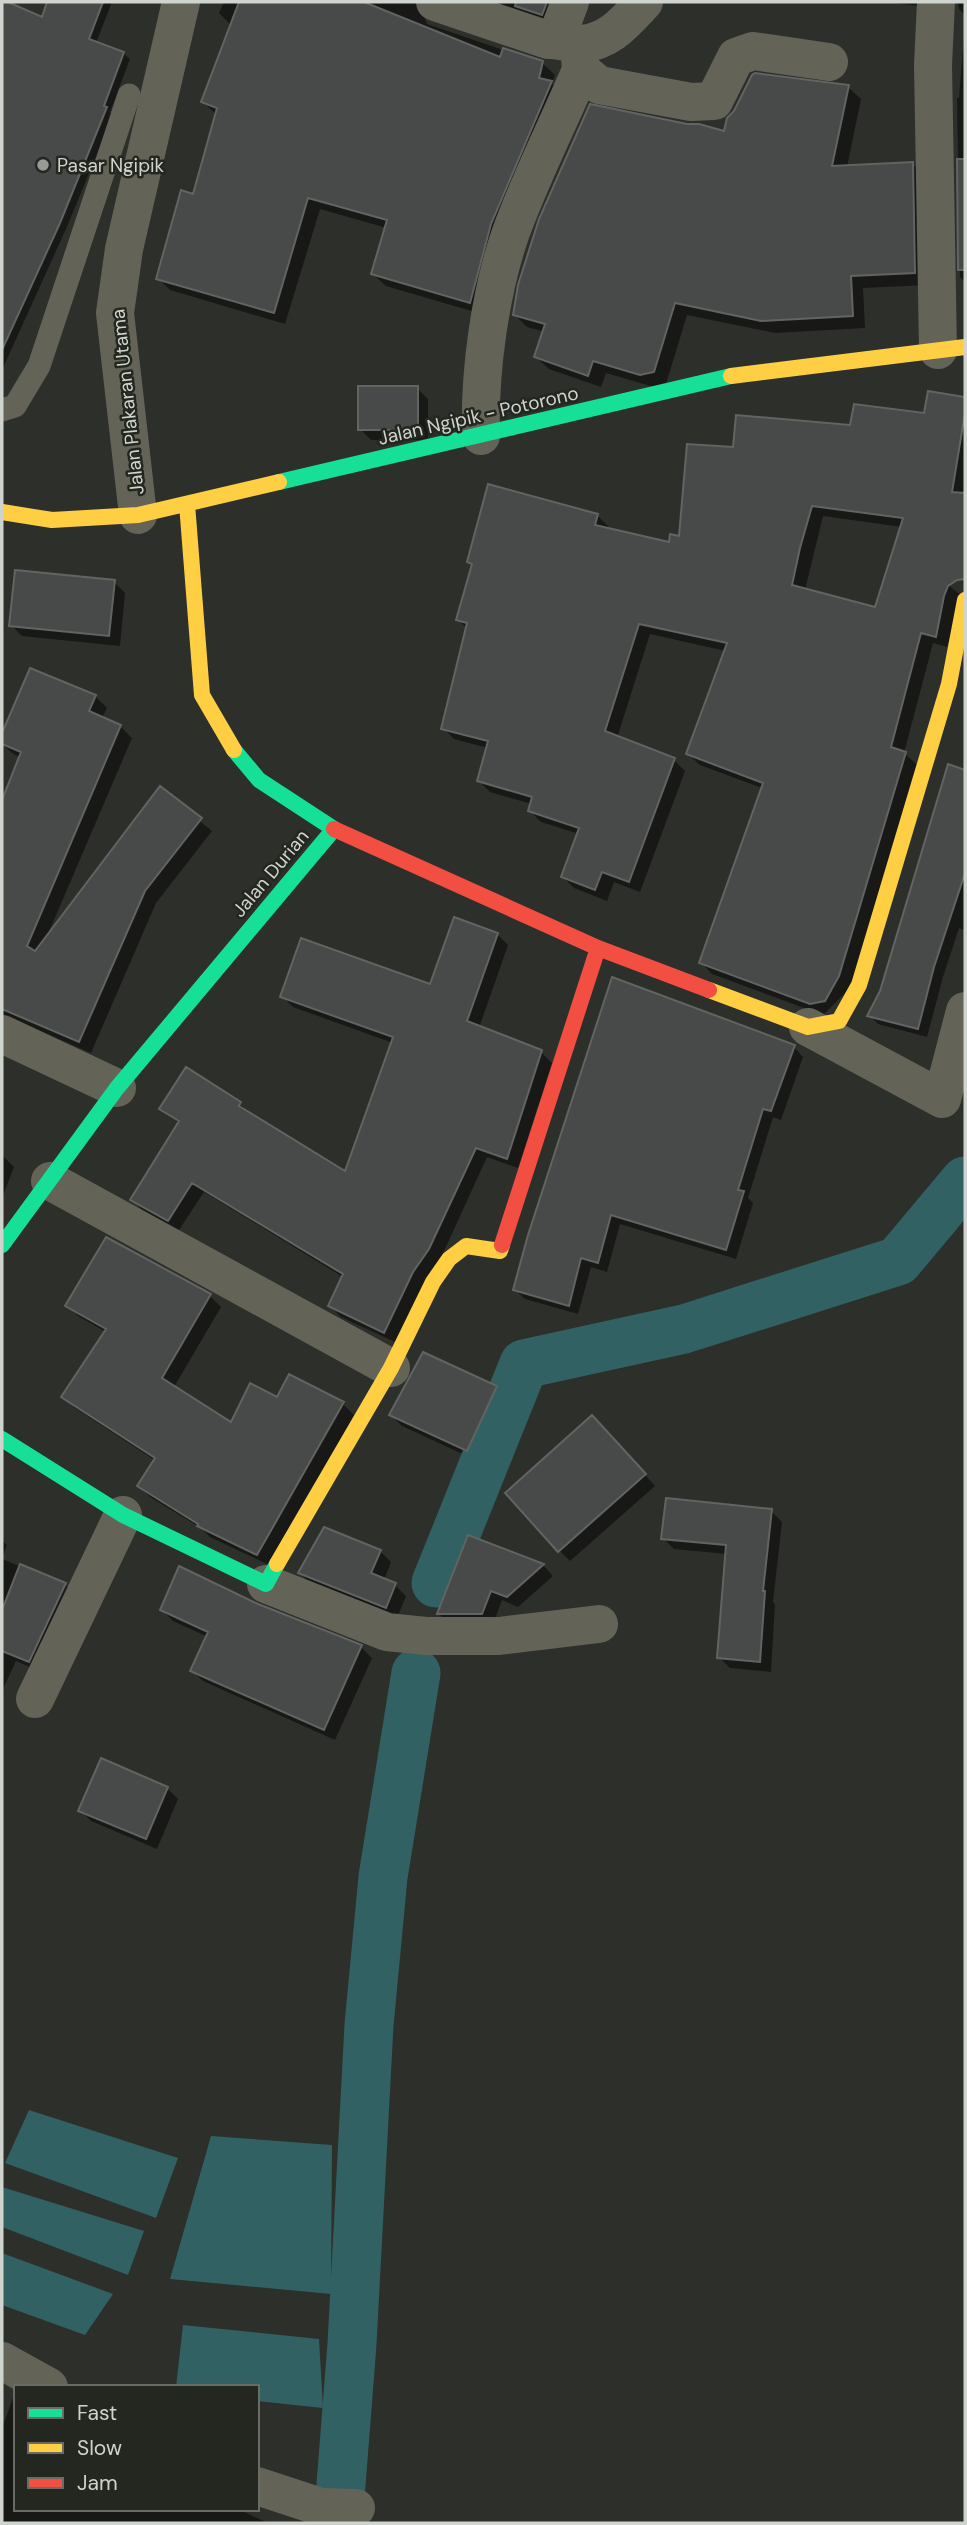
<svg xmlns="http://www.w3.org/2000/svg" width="967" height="2525" font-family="'DM Sans',sans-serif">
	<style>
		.water { fill: #316163 }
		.shadow { fill: #0007; fill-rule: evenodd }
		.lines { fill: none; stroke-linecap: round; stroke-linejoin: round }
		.canal { stroke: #316163; stroke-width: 49 }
		.building { fill: #474a48; stroke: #616461; stroke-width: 2; fill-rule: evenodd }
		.lane { stroke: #646358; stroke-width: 23 }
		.street { stroke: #646358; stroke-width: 38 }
		.fast { stroke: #16e098; stroke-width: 16 }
		.slow { stroke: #ffcf43; stroke-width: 16 }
		.jam { stroke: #f24e42; stroke-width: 16 }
		.poi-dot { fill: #979a95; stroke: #23271f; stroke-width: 2.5 }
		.labels { text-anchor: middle; stroke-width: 5; stroke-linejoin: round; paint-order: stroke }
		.poi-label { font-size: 19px; fill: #d0d4ce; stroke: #23271f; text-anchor: start }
		.street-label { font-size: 19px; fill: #d0d4ce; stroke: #23271f }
	</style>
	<rect width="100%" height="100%" fill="#2d2f2b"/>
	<path class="water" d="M 29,2110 L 178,2158 L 156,2218 L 5,2163 Z
		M 211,2136 L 332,2145 L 331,2294 L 170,2279 Z
		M 2,2187 L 144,2231 L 128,2275 L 2,2227 Z
		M 2,2253 L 113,2294 L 85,2335 L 2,2305 Z
		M 183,2325 L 319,2339 L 323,2408 L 257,2401 L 257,2387 L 176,2387 Z"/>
	<path class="shadow" d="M 2,2 L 43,19 L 49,2 L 112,2 L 96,43 L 123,53 L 130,59 L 110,112 L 113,115 L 66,229 L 2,370 Z
		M 224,2 L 430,2 L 426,8 L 425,19 L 427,24 L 542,63 L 555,75 L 552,84 L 563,95 L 482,314 L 386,286 L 373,274 L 387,228 L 320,209 L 285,324 L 170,290 L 158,278 L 194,196 L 216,114 L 203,102 L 232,26 L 219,13 ZM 540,67 L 543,67 L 538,86 Z
		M 482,2 L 565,2 L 554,26 Z
		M 888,2 L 928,2 L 926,7 Z
		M 958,2 L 965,2 L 965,15 L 959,9 Z
		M 965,23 L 965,282 L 960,277 L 957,98 L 959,98 Z
		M 848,87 L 861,99 L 847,167 L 912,163 L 925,176 L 927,285 L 863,288 L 865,328 L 775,333 L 687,315 L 666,384 L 654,387 L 606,373 L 601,387 L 549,369 L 536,357 L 545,332 L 527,327 L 514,314 L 725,133 Z
		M 417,388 L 428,399 L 428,438 L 418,440 L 371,440 L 360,429 Z
		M 929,393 L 965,399 L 965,491 L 953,564 L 947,584 L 962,596 L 947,647 L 933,643 L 904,753 L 917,765 L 850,988 L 823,1015 L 712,974 L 701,962 L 762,788 L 700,765 L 688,754 L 726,651 L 650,634 L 617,738 L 674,760 L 685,771 L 640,892 L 614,882 L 607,901 L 574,888 L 563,877 L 579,834 L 541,822 L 530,811 L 532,804 L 490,792 L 479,781 L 488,748 L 454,739 L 443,728 L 468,629 L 458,620 L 473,566 L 469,562 L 597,515 L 609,527 L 608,530 L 670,544 L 680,538 L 734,449 L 925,414 ZM 823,516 L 902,527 L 875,608 L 805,590 Z
		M 114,582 L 125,593 L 120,646 L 22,636 L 11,625 Z
		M 31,670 L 95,696 L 107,708 L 102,718 L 120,726 L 132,738 L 48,934 L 160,789 L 212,831 L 156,903 L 91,1053 L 2,1014 L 2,804 L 21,758 L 12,753 L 2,744 L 2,738 Z
		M 949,766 L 965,769 L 965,930 L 959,928 L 943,977 L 927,1037 L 878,1024 L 869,1015 L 882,992 Z
		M 497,934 L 508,945 L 479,1028 L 541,1052 L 552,1063 L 518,1168 L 487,1157 L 440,1260 L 395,1342 L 341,1317 L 330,1306 L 343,1277 L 204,1192 L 179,1230 L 143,1211 L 133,1200 L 180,1124 L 162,1108 L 240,1104 L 251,1115 L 346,1174 L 393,1043 L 293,1007 L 282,996 L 431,986 Z
		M 794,1047 L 803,1057 L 781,1120 L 773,1117 L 748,1198 L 753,1203 L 736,1259 L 620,1224 L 607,1272 L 591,1267 L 578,1314 L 525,1299 L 515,1290 Z
		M 2,1155 L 14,1167 L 2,1198 Z
		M 106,1239 L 210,1296 L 221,1307 L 174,1387 L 232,1425 L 343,1404 L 354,1415 L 269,1565 L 210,1537 L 201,1528 L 150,1497 L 139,1486 L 156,1461 L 75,1408 L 64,1397 L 106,1332 L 78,1316 L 68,1305 Z
		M 496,1388 L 507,1398 L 478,1461 L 402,1426 L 391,1415 Z
		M 603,1428 L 655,1486 L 570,1561 L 559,1550 Z
		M 771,1511 L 782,1522 L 773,1602 L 775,1604 L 771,1672 L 730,1668 L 719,1657 L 727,1554 L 674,1549 L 663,1538 Z
		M 469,1537 L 543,1565 L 553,1576 L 518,1607 L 502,1600 L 493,1624 L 450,1624 L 439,1614 Z
		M 2,1540 L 7,1545 L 2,1558 Z
		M 380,1551 L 391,1562 L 384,1580 L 395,1585 L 406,1596 L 397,1618 L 311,1584 L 300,1573 Z
		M 2,1559 L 65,1585 L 76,1595 L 39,1671 L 16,1661 L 2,1691 Z
		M 257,1606 L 361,1647 L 372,1658 L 335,1740 L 203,1681 L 192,1671 L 208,1637 L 173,1621 L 162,1610 Z
		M 167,1788 L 178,1799 L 157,1849 L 91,1821 L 80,1810 Z
		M 14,2395 L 16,2396 L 16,2509 L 238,2509 L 268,2523 L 2,2523 L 2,2428 Z"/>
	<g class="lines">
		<path class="canal" d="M 436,1583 L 524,1364 L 684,1329 L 898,1261 L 965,1181
			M 338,2523 L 352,2344 L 369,2025 L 383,1877 L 416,1673"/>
	</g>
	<path class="building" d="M 2,2 L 8,2 L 42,17 L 47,2 L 103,2 L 89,39 L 124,52 L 104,106 L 107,107 L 60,223 L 2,350 Z
		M 239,2 L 364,2 L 500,57 L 503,48 L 543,61 L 539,78 L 552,81 L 491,224 L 470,303 L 371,274 L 387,220 L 308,198 L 274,313 L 156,279 L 181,190 L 193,194 L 217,108 L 201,102 Z
		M 516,2 L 547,2 L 542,15 L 515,6 Z
		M 755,73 L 849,85 L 832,166 L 913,162 L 915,273 L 851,276 L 853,316 L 761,321 L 675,303 L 654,372 L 640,375 L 593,361 L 588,376 L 534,357 L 545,324 L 513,315 L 518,285 L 539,219 L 590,104 L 687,124 L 699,124 L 724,131 L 727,118 L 734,111 L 752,75 Z
		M 957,159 L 965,159 L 965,270 L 958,270 Z
		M 358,386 L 418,386 L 418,427 L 406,430 L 358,430 Z
		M 928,391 L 965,397 L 965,413 L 952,492 L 965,493 L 965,579 L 957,580 L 948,586 L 944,596 L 936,637 L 921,633 L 891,747 L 906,752 L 839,976 L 825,1001 L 810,1004 L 699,963 L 763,783 L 686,754 L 727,643 L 639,624 L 605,731 L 675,758 L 629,882 L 602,872 L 595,890 L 561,877 L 579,828 L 528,811 L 532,797 L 477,781 L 488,741 L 441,729 L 467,623 L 456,620 L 472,564 L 467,562 L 488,484 L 598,514 L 595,525 L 669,542 L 670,534 L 679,536 L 687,444 L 733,447 L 736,415 L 850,425 L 854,404 L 924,413 ZM 812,506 L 903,518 L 875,607 L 792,585 L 800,548 Z
		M 15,570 L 115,580 L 109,636 L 9,626 Z
		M 30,668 L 96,695 L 89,711 L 121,725 L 27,946 L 35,951 L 160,786 L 202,818 L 145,891 L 79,1042 L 2,1009 L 2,800 L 21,752 L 2,744 L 2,733 Z
		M 948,764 L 965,770 L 965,873 L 934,967 L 918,1029 L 867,1016 L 880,991 Z
		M 454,917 L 498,933 L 467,1021 L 542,1050 L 507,1159 L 476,1148 L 429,1249 L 413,1272 L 384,1333 L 328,1306 L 343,1274 L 192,1183 L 168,1221 L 130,1200 L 179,1121 L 159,1109 L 186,1067 L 241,1102 L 239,1106 L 345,1171 L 393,1037 L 280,997 L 301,938 L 430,984 Z
		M 612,977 L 795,1045 L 771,1111 L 763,1109 L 738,1190 L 744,1191 L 726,1250 L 611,1215 L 598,1263 L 581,1258 L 569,1306 L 513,1290 L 528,1235 Z
		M 106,1237 L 211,1294 L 162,1378 L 231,1422 L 250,1383 L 277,1397 L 289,1374 L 344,1402 L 257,1555 L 197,1526 L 198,1524 L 137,1486 L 155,1458 L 61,1397 L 106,1329 L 65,1306 Z
		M 423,1352 L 497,1386 L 467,1451 L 389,1415 Z
		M 592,1415 L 646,1474 L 558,1552 L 505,1493 Z
		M 666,1498 L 772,1509 L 763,1591 L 765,1591 L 760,1662 L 717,1658 L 726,1545 L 661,1539 Z
		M 324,1527 L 381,1550 L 371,1573 L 396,1583 L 386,1608 L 298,1573 Z
		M 468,1535 L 544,1564 L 507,1597 L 491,1591 L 482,1614 L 437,1614 Z
		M 20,1564 L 66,1583 L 29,1662 L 2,1651 L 2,1610 Z
		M 179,1566 L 258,1604 L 362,1645 L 324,1730 L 190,1671 L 208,1632 L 160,1610 Z
		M 101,1758 L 168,1787 L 146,1839 L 78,1811 Z"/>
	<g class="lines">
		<path class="lane" d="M 2,410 L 15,406 L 39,366 L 129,95"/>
		<path class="street" d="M 435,2 L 548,40 C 559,39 570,44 581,44 C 610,42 626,21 644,2
			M 936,2 L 933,65 L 938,350
			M 556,39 L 570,2
			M 579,45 L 581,70 L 599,85 L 691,102 L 714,101 L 736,57 L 753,51 L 829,62
			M 481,436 C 479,373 490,292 511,232 C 531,177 558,124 581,70
			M 138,515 L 115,313 L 124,249 L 181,2
			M 808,1027 L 942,1099 L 965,1011
			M 2,1034 L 117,1088
			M 50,1181 L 391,1368
			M 266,1584 L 387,1632 L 426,1636 L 499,1636 L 599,1624
			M 35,1699 L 123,1515
			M 2,2361 L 49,2387
			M 257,2486 L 321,2507 L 356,2508"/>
		<path class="fast" d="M 279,482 L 731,376
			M 2,1245 L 117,1088 L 334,829 L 259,780 L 234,750
			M 2,1439 L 123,1515 L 266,1584 L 277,1564"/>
		<path class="slow" d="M 731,376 L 965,347
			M 187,504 L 202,695 L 234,750
			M 2,512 L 52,520 L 138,515 L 279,482
			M 709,990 L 808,1027 L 839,1021 L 859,985 L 949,684 L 965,600
			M 277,1564 L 391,1368 L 433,1282 L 449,1259 L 466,1246 L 500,1251 L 502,1245"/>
		<path class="jam" d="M 334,829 L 598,948 L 709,990
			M 502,1245 L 598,948"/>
	</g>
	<circle class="poi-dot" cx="43" cy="165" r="7"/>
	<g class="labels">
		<g class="poi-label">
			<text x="57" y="172">Pasar Ngipik</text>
		</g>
		<g class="street-label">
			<text transform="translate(127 402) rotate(-96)" y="7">Jalan Plakaran Utama</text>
			<text transform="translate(478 415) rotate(-13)" y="7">Jalan Ngipik - Potorono</text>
			<text transform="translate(270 873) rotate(-50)" y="7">Jalan Durian</text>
		</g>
	</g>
	<rect width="967" height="2525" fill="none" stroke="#d0d4ce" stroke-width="7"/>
	<rect x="14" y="2385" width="245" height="126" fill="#23271f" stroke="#686c65" stroke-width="2"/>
	<rect x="28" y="2408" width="35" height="10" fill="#16e098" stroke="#686c65" stroke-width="2"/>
	<text x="77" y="2420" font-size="21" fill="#d0d4ce">Fast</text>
	<rect x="28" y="2443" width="35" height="10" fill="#ffcf43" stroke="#686c65" stroke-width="2"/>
	<text x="77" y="2455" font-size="21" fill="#d0d4ce">Slow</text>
	<rect x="28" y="2478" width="35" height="10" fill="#f24e42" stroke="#686c65" stroke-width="2"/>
	<text x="77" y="2490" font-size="21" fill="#d0d4ce">Jam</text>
</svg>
